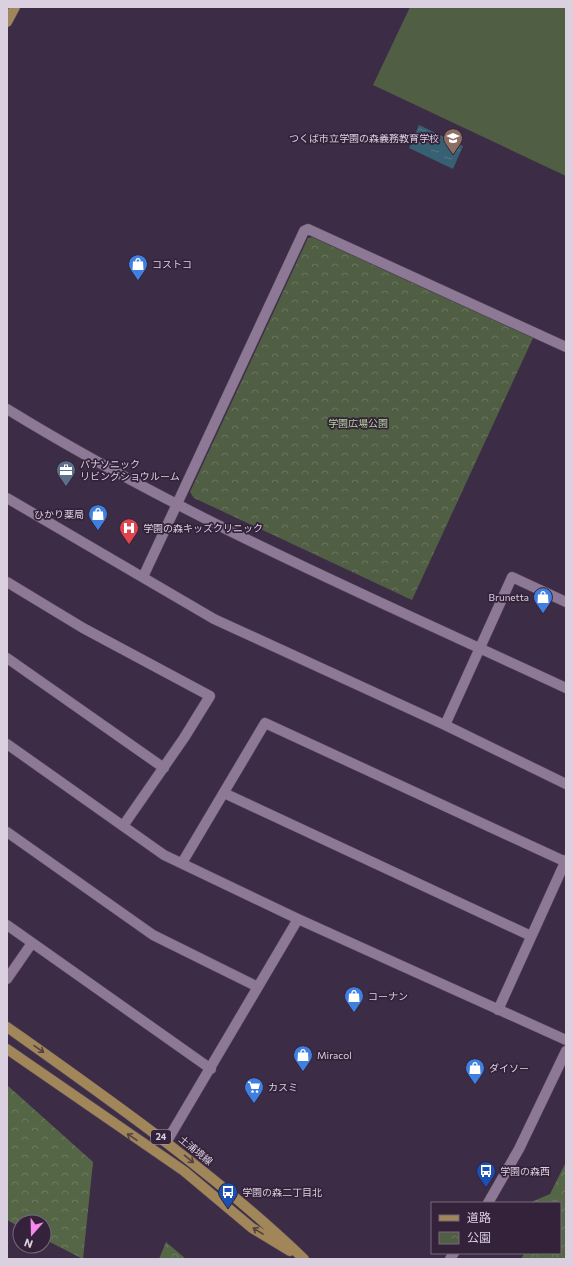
<svg xmlns="http://www.w3.org/2000/svg" width="573" height="1266" font-family="Commissioner,'Noto Sans JP',sans-serif">
	<style>
		.forest { fill: url(#forest-crowns) }
		.park { fill: url(#park-crowns) }
		.pitch { fill: #505f44 }
		.water { fill: url(#water-ripples) }
		.lines { fill: none; stroke-linecap: round; stroke-linejoin: round }
		.minor-casing { stroke: #57495e; stroke-width: 11 }
		.major-casing { stroke: #57495e; stroke-width: 11 }
		.minor { stroke: #8d7996; stroke-width: 10 }
		.major { stroke: #a08658; stroke-width: 10 }
		.oneway { stroke: #544043 }
		.labels { text-anchor: middle; stroke-width: 3.5; stroke-linejoin: round; paint-order: stroke }
		.shield { fill: #33223a; stroke: #a99cae; stroke-width: 1 }
		.shield-label { font-size: 9px; font-weight: bold; fill: #dbd0e0 }
		.poi-label { font-size: 10px; fill: #dbd0e0; stroke: #33223a; text-anchor: start }
		.park-label { font-size: 10px; fill: #b4d399; stroke: #33223a }
		.street-label { font-size: 10px; fill: #dbd0e0; stroke: #33223a }
	</style>
	<defs>
		<pattern id="forest-crowns" width="20" height="18" patternUnits="userSpaceOnUse"><rect width="20" height="18" fill="#556646"/><path d="M2 6a3 3 0 1 1 6 0M12 15a3 3 0 1 1 6 0" fill="none" stroke="#6d7b60"/></pattern>
		<pattern id="park-crowns" width="20" height="18" patternUnits="userSpaceOnUse"><rect width="20" height="18" fill="#505f44"/><path d="M2 6a3 3 0 1 1 6 0M12 15a3 3 0 1 1 6 0" fill="none" stroke="#69755f"/></pattern>
		<pattern id="water-ripples" width="26" height="14" patternUnits="userSpaceOnUse"><rect width="26" height="14" fill="#376072"/><path d="M2 4q2-2 4 0t4 0M15 11q2-2 4 0t4 0" fill="none" stroke="#537686"/></pattern>
	</defs>
	<rect width="100%" height="100%" fill="#3d2c45"/>
	<path class="forest" d="M 7,1085 L 93,1162 L 83,1259 L 44,1239 L 44,1222 L 20,1222 L 20,1227 L 7,1220 Z
		M 566,1162 L 566,1259 L 521,1259 L 524,1254 L 522,1253 L 560,1253 L 560,1203 L 529,1203 L 550,1194 Z
		M 166,1242 L 186,1259 L 159,1259 Z"/>
	<path class="park" d="M 312,237 L 533,338 L 412,600 L 194,498 L 190,492 L 308,238 Z"/>
	<path class="pitch" d="M 410,7 L 566,7 L 566,176 L 373,85 Z"/>
	<path class="water" d="M 419,125 L 463,146 L 453,169 L 409,148 Z"/>
	<g class="lines">
		<g class="minor-casing">
			<path id="minor" d="M 7,409 C 186,519 377,600 566,688
				M 7,498 L 214,619 L 445,725 L 566,784
				M 143,577 L 304,231 L 308,229 L 566,347
				M 7,582 L 83,628 L 210,696 L 184,738 L 123,826
				M 7,658 L 164,768
				M 445,725 L 512,577 L 566,602
				M 7,744 L 164,855 L 298,919 L 566,1040
				M 224,793 L 531,936
				M 7,832 L 153,935 L 258,987
				M 182,863 L 265,723 L 566,862
				M 7,925 L 211,1069
				M 7,979 L 32,943
				M 498,1010 L 566,860
				M 167,1141 L 298,919
				M 488,1203 L 519,1149 L 566,1051
				M 450,1259 L 454,1253"/>
		</g>
		<g class="major-casing">
			<path id="major" d="M 7,22 L 15,7
				M 7,1027 C 110,1100 213,1172 304,1259
				M 7,1049 L 184,1171 L 252,1228 L 290,1251"/>
		</g>
		<use href="#minor" class="minor"/>
		<use href="#major" class="major"/>
	</g>
	<defs><path id="oneway-shaft" d="M-6 0H5M1.5-3L5.5 0L1.5 3" fill="none" stroke-width="1.6" stroke-linecap="round" stroke-linejoin="round"/></defs>
	<g class="oneway">
		<use href="#oneway-shaft" transform="translate(39 1049) rotate(35)"/>
		<use href="#oneway-shaft" transform="translate(132 1137) rotate(-146)"/>
		<use href="#oneway-shaft" transform="translate(189 1159) rotate(39)"/>
		<use href="#oneway-shaft" transform="translate(258 1231) rotate(-148)"/>
	</g>
	<defs>
		<g id="school-pin" transform="scale(1)"><path d="M0 17L-7.5 6A9.5 9.5 0 1 1 7.5 6Z" fill="#8d6e63" stroke="#33223a"/><path d="M0-5L7-2L0 1L-7-2ZM-4 1L0 2.5L4 1V4Q0 6-4 4Z" fill="#fff"/></g>
		<g id="shop-pin" transform="scale(1)"><path d="M0 17L-7.5 6A9.5 9.5 0 1 1 7.5 6Z" fill="#3f7fe0" stroke="#33223a"/><path d="M-5-2.5h2.3a2.7 3.5 0 0 1 5.4 0H5L5.5 6h-11ZM-1.5-2.5h3a1.5 2.3 0 0 0-3 0Z" fill="#fff"/></g>
		<g id="office-pin" transform="scale(1)"><path d="M0 17L-7.5 6A9.5 9.5 0 1 1 7.5 6Z" fill="#5c6f8a" stroke="#33223a"/><path d="M-6-3h4V-5.5h4V-3h4V5H-6ZM-1-4.5V-3h2v-1.5ZM-6 0V1H6V0Z" fill="#fff"/></g>
		<g id="hospital-pin" transform="scale(1)"><path d="M0 17L-7.5 6A9.5 9.5 0 1 1 7.5 6Z" fill="#e0444e" stroke="#33223a"/><path d="M-5-5h3v3.5h4V-5h3V5h-3V1.5h-4V5h-3Z" fill="#fff"/></g>
		<g id="supermarket-pin" transform="scale(1)"><path d="M0 17L-7.5 6A9.5 9.5 0 1 1 7.5 6Z" fill="#3f7fe0" stroke="#33223a"/><path d="M-6-5.5h2.5l.6 2H6L4.5 2H-2.5L-4.4-4H-6ZM-1.5 3.2a1.3 1.3 0 1 0 .1 0ZM3 3.2a1.3 1.3 0 1 0 .1 0Z" fill="#fff"/></g>
		<g id="bus-pin" transform="scale(1)"><path d="M0 17L-7.5 6A9.5 9.5 0 1 1 7.5 6Z" fill="#1a4fb4" stroke="#33223a"/><path d="M-5-6H5V4H4V6H2V4H-2V6H-4V4H-5ZM-3.5-4V0h7V-4ZM-3.5 1.2v1.5H-2V1.2ZM2 1.2v1.5H3.5V1.2Z" fill="#fff"/></g>
	</defs>
	<g fill-rule="evenodd">
		<use href="#school-pin" x="453" y="138"/>
		<use href="#shop-pin" x="138" y="264"/>
		<use href="#office-pin" x="66" y="470"/>
		<use href="#shop-pin" x="98" y="514"/>
		<use href="#hospital-pin" x="129" y="528"/>
		<use href="#shop-pin" x="543" y="597"/>
		<use href="#shop-pin" x="354" y="996"/>
		<use href="#shop-pin" x="303" y="1055"/>
		<use href="#shop-pin" x="475" y="1068"/>
		<use href="#supermarket-pin" x="254" y="1087"/>
		<use href="#bus-pin" x="486" y="1171"/>
		<use href="#bus-pin" x="228" y="1192"/>
	</g>
	<g class="labels">
		<rect class="shield" x="151" y="1130" width="20" height="14" rx="3"/>
		<g class="shield-label">
			<text x="161" y="1140">24</text>
		</g>
		<g class="poi-label">
			<text x="439" y="142" text-anchor="end">つくば市立学園の森義務教育学校</text>
			<text x="152" y="268">コストコ</text>
			<text x="80" y="468">パナソニック<tspan x="80" dy="12">リビングショウルーム</tspan></text>
			<text x="84" y="518" text-anchor="end">ひかり薬局</text>
			<text x="143" y="532">学園の森キッズクリニック</text>
			<text x="529" y="601" text-anchor="end">Brunetta</text>
			<text x="368" y="1000">コーナン</text>
			<text x="317" y="1059">Miracol</text>
			<text x="489" y="1072">ダイソー</text>
			<text x="268" y="1091">カスミ</text>
			<text x="500" y="1175">学園の森西</text>
			<text x="242" y="1196">学園の森二丁目北</text>
		</g>
		<g class="park-label">
			<text x="358" y="427">学園広場公園</text>
		</g>
		<g class="street-label">
			<text transform="translate(196 1150) rotate(39)" y="4">土浦境線</text>
		</g>
	</g>
	<rect width="573" height="1266" fill="none" stroke="#dbd0e0" stroke-width="16"/>
	<rect x="431" y="1202" width="130" height="52" fill="#33223a" stroke="#76687c"/>
	<rect x="439" y="1215" width="20" height="6" fill="#a08658" stroke="#76687c"/>
	<text x="467" y="1222" font-size="12" fill="#dbd0e0">道路</text>
	<rect x="439" y="1232" width="20" height="12" fill="url(#park-crowns)" stroke="#76687c"/>
	<text x="467" y="1242" font-size="12" fill="#dbd0e0">公園</text>
	<g transform="translate(32 1234) rotate(200)"><circle r="19" fill="#33223a" stroke="#76687c"/>
	<path d="M0-3L7 15L0 10L-7 15Z" fill="#f788ec"/>
	<text y="-6" font-size="11" font-weight="bold" text-anchor="middle" fill="#dbd0e0">N</text>
	</g>
</svg>
